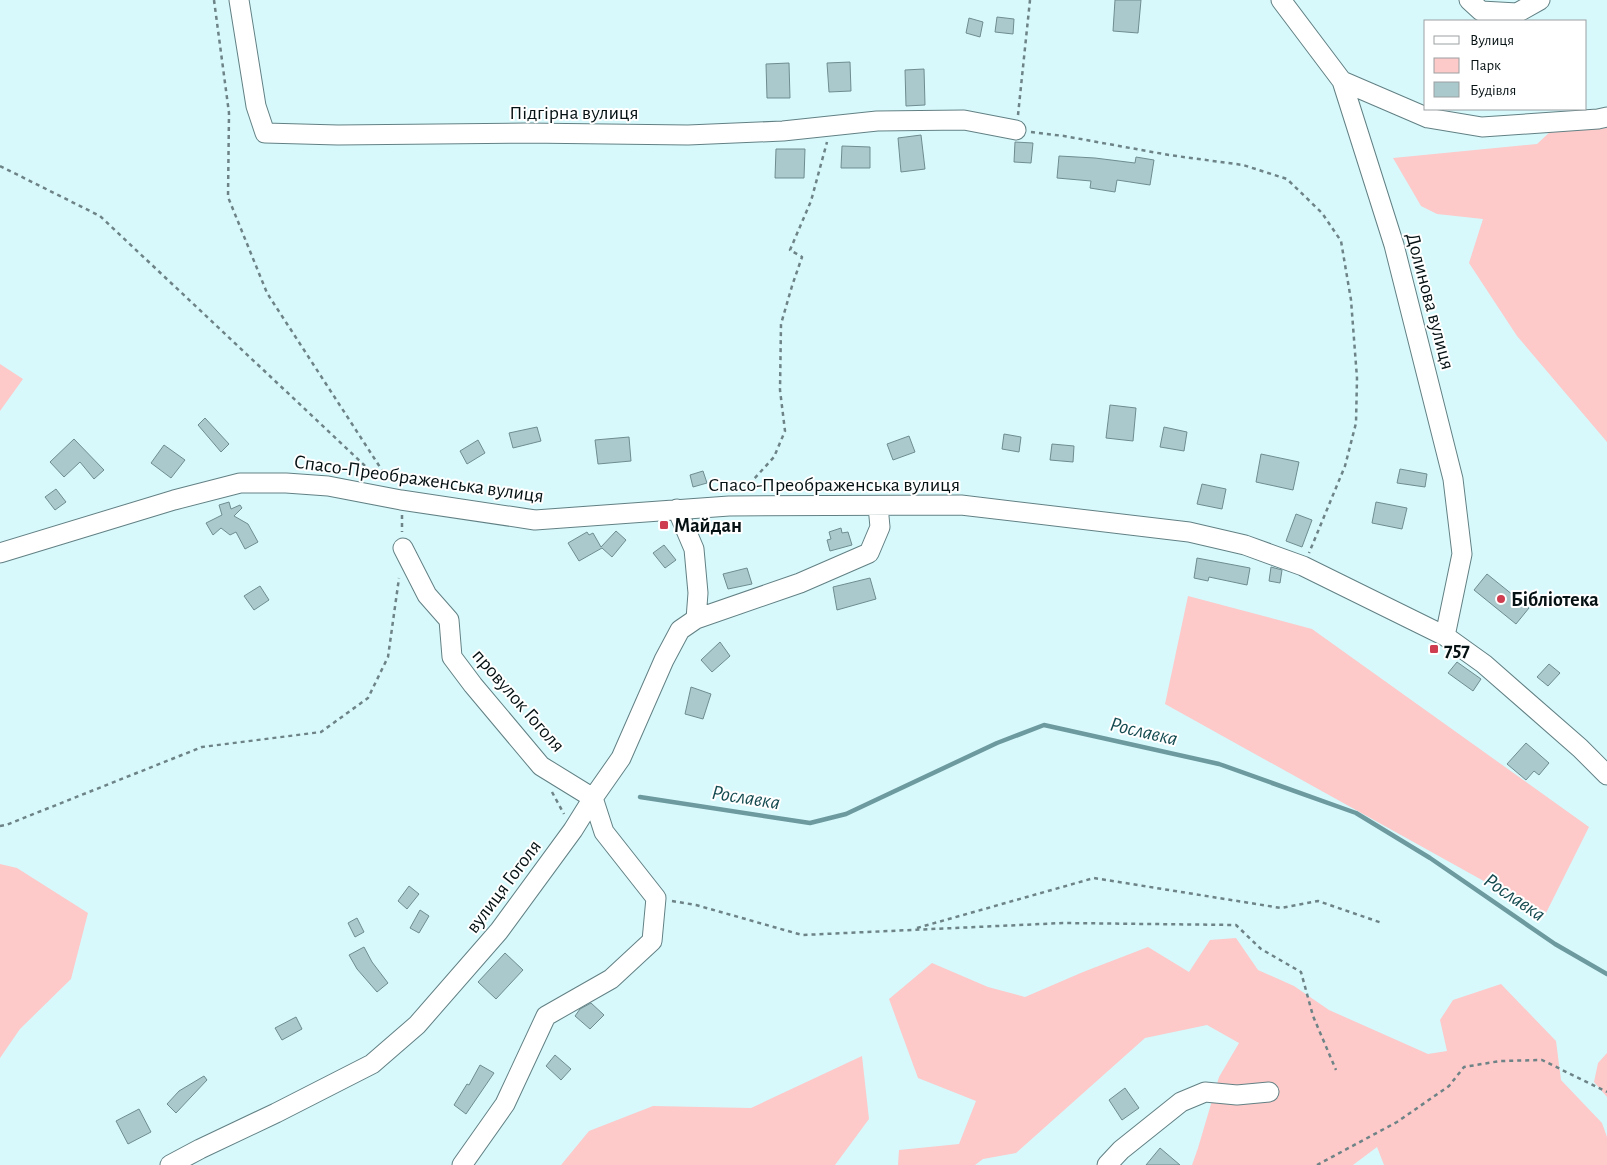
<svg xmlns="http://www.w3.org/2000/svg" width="1607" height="1165" font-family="'Alegreya Sans',sans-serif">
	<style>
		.green { fill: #fdc9c9 }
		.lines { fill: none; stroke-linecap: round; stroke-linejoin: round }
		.stream { stroke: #6c9a9e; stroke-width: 4.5 }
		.building { fill: #a9c9cc; stroke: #6f8d91 }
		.minor-casing { stroke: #628084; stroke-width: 21 }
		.path { stroke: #6d8386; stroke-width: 2.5; stroke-dasharray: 4 4; stroke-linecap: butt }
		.minor { stroke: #fff; stroke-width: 19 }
		.poi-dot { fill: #ce3e50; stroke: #fff; stroke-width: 2 }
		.labels { text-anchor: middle; stroke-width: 4; stroke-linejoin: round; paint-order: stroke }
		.street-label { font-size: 20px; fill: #061113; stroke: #fff }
		.poi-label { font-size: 20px; font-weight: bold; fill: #061113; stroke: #fff; text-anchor: start }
		.water-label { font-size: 21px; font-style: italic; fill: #144b50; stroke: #fff }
	</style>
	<rect width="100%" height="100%" fill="#d7f9fc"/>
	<path class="green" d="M 1607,125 L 1607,442 L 1517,336 L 1469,263 L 1483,219 L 1437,214 L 1421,206 L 1393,158 L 1537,144 L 1551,131 Z
		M 0,364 L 23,379 L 0,411 Z
		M 1188,596 L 1312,629 L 1589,827 L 1545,915 L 1165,704 Z
		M 0,864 L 17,868 L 88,913 L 71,979 L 20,1029 L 0,1058 Z
		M 1236,938 L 1258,970 L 1294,986 L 1329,1010 L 1428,1054 L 1447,1051 L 1440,1020 L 1453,1000 L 1501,984 L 1556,1041 L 1561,1080 L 1602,1123 L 1607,1137 L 1607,1165 L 1384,1165 L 1377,1147 L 1353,1165 L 1192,1165 L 1198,1148 L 1219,1077 L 1239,1043 L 1207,1025 L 1145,1038 L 1016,1153 L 983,1159 L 975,1165 L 898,1165 L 899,1150 L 959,1144 L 976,1101 L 918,1078 L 889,999 L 932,963 L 988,987 L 1025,997 L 1083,972 L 1148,947 L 1189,972 L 1210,940 Z
		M 1607,1053 L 1607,1097 L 1594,1082 L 1598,1063 Z
		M 862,1056 L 869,1119 L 835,1165 L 561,1165 L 589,1131 L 653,1106 L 751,1108 Z"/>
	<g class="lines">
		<path class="stream" d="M 640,797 L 810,823 L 846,814 L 997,743 L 1044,725 L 1219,764 L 1356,813 L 1430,858 L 1555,944 L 1607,974"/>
	</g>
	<path class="building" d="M 1115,0 L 1141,0 L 1138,33 L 1113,31 Z
		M 997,17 L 1014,19 L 1013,34 L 995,32 Z
		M 969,18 L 983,22 L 980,37 L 966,33 Z
		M 850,62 L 851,91 L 829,92 L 827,63 Z
		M 789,63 L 790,98 L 767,98 L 766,64 Z
		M 924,69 L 925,105 L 906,106 L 905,70 Z
		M 921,135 L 925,169 L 901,172 L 898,138 Z
		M 1015,142 L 1033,143 L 1031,163 L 1014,162 Z
		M 842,146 L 870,147 L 870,168 L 841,168 Z
		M 776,149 L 805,149 L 804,178 L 775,178 Z
		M 1059,156 L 1095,158 L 1135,163 L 1136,157 L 1154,160 L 1150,185 L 1117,180 L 1115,192 L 1090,188 L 1091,181 L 1057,178 Z
		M 1110,405 L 1136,408 L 1133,441 L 1106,438 Z
		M 205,418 L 229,444 L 221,452 L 198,425 Z
		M 537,427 L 541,441 L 513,448 L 509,433 Z
		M 1164,427 L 1187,432 L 1184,451 L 1160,447 Z
		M 1004,434 L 1021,437 L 1019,452 L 1002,449 Z
		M 909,436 L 915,452 L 893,460 L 887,444 Z
		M 629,437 L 631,461 L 598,464 L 595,440 Z
		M 74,439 L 104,470 L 94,479 L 80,462 L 64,477 L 50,462 Z
		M 478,440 L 485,453 L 467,464 L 460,451 Z
		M 1052,444 L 1074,446 L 1073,462 L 1050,460 Z
		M 164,445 L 185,460 L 171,478 L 151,463 Z
		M 1261,454 L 1299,462 L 1293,490 L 1256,482 Z
		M 1400,469 L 1427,474 L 1425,487 L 1397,483 Z
		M 703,471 L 707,483 L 693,487 L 690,475 Z
		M 1202,484 L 1226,489 L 1222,509 L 1197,504 Z
		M 56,489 L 66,502 L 55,510 L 45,497 Z
		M 229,502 L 231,509 L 240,505 L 242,508 L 234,516 L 248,524 L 258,542 L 245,549 L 236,532 L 230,535 L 221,528 L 213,535 L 206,523 L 222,515 L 219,505 Z
		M 1376,502 L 1407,508 L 1402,529 L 1372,523 Z
		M 1296,514 L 1312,520 L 1302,547 L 1286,541 Z
		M 841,528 L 842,533 L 848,532 L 852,545 L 830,551 L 827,540 L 831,539 L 829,532 Z
		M 616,531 L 626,540 L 612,557 L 602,548 L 579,561 L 568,543 L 587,532 L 589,535 L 593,533 L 601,547 Z
		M 664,545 L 676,560 L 665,568 L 653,553 Z
		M 1197,558 L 1250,568 L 1247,585 L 1209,577 L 1208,581 L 1194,578 Z
		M 1271,567 L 1282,570 L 1280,583 L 1269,581 Z
		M 747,568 L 752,584 L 728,589 L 723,574 Z
		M 1487,574 L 1529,608 L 1516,624 L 1474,590 Z
		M 870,578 L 876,599 L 837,610 L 833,587 Z
		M 260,586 L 269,600 L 254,610 L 244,596 Z
		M 720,642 L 730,656 L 712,672 L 701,660 Z
		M 1457,662 L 1481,679 L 1473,691 L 1448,673 Z
		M 1549,664 L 1560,673 L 1548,686 L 1537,677 Z
		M 691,687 L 711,694 L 703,719 L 685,714 Z
		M 1526,743 L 1549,763 L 1539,775 L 1534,771 L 1526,780 L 1507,764 Z
		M 409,886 L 419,894 L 407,909 L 398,901 Z
		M 420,910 L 429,916 L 419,933 L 410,928 Z
		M 357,918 L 364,932 L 355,937 L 348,923 Z
		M 364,947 L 372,962 L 388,983 L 377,992 L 357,969 L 349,955 Z
		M 505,953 L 523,970 L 496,999 L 478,982 Z
		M 591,1003 L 604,1015 L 590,1029 L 575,1016 L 580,1009 Z
		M 296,1017 L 302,1029 L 282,1040 L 275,1028 Z
		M 555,1055 L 571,1069 L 561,1080 L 546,1066 Z
		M 480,1065 L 494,1073 L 466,1114 L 454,1105 L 467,1084 L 469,1085 Z
		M 204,1076 L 207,1080 L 176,1113 L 167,1104 L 179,1091 Z
		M 1125,1088 L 1139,1108 L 1122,1120 L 1109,1100 Z
		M 139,1109 L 151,1132 L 128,1144 L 116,1121 Z
		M 1160,1148 L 1180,1165 L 1146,1165 Z"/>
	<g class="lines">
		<g class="minor-casing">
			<path id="minor" d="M 239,0 L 256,106 L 265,133 L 338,135 L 526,133 L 688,135 L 783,131 L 877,121 L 964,120 L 1016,130
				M 1281,0 L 1342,81 L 1394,245 L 1453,479 L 1462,554 L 1445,636
				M 1469,0 L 1481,11 L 1517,13 L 1540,0
				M 1342,81 L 1428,118 L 1482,127 L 1598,119 L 1607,117
				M 403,548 L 427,595 L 449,620 L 452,657 L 473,685 L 541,766 L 593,798 L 604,832 L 656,898 L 652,941 L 611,979 L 546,1016 L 505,1104 L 462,1165
				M 0,553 L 174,500 L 240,483 L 286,483 L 328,486 L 401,500 L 535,520 L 729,506 L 961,505 L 1189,532 L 1245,545 L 1303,566 L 1445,636 L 1484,664 L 1580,748 L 1607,775
				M 696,619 L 800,583 L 869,553 L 880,527 L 878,506
				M 170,1165 L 200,1149 L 276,1113 L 372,1064 L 417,1025 L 499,931 L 573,830 L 593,798 L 621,758 L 664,660 L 680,630 L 696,619 L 698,593 L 694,549 L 677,509
				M 1107,1165 L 1121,1150 L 1181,1102 L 1205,1092 L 1237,1095 L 1269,1092"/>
		</g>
		<path class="path" d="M 214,0 L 229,113 L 228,197 L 267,293 L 389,481
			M 1018,115 L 1030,0
			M 1031,132 L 1064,136 L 1169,155 L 1243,165 L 1287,179 L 1322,213 L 1341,241 L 1351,300 L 1357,378 L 1356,423 L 1345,466 L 1309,553
			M 0,166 L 100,216 L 378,478
			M 744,490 L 774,457 L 785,431 L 780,390 L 781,324 L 792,286 L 802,257 L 790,250 L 811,201 L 827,142
			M 402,515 L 402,532
			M 552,792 L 564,814
			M 0,826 L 6,825 L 202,747 L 321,732 L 368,698 L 388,657 L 399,578
			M 672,901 L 696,905 L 802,935 L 1063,923 L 1236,925 L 1261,949 L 1301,972 L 1313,1016 L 1336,1070
			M 917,928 L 1094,878 L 1281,908 L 1318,901 L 1382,923
			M 1317,1165 L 1397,1122 L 1449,1086 L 1464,1067 L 1500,1061 L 1542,1060 L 1607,1092"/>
		<use href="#minor" class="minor"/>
	</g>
	<g class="poi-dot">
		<rect x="659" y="520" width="10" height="10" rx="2.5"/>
		<circle cx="1501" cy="599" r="5"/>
		<rect x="1429" y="644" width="10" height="10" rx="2.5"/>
	</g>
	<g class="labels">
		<g class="street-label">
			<text x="574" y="119">Підгірна вулиця</text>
			<text transform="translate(1431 301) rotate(75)" y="7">Долинова вулиця</text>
			<text transform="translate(419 478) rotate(8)" y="7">Спасо-Преображенська вулиця</text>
			<text x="834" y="491">Спасо-Преображенська вулиця</text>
			<text transform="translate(519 700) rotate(49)" y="7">провулок Гоголя</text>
			<text transform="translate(503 886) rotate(-53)" y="7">вулиця Гоголя</text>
		</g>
		<g class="poi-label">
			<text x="674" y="532">Майдан</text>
			<text x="1511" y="606">Бібліотека</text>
			<text x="1444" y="656">757</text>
		</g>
		<g class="water-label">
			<text transform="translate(1144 731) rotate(13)" y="7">Рославка</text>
			<text transform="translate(746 797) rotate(9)" y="7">Рославка</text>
			<text transform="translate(1515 897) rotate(34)" y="7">Рославка</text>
		</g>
	</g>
	<rect x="1424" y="20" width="162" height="90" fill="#ffffff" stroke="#9ba0a1"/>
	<rect x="1434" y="36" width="25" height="8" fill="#ffffff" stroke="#9ba0a1"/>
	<text x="1470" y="45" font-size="15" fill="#061113">Вулиця</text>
	<rect x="1434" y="58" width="25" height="15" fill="#fdc9c9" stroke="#9ba0a1"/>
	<text x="1470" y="70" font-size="15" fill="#061113">Парк</text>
	<rect x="1434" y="82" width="25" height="15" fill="#a9c9cc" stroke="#9ba0a1"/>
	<text x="1470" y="95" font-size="15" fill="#061113">Будівля</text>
</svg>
